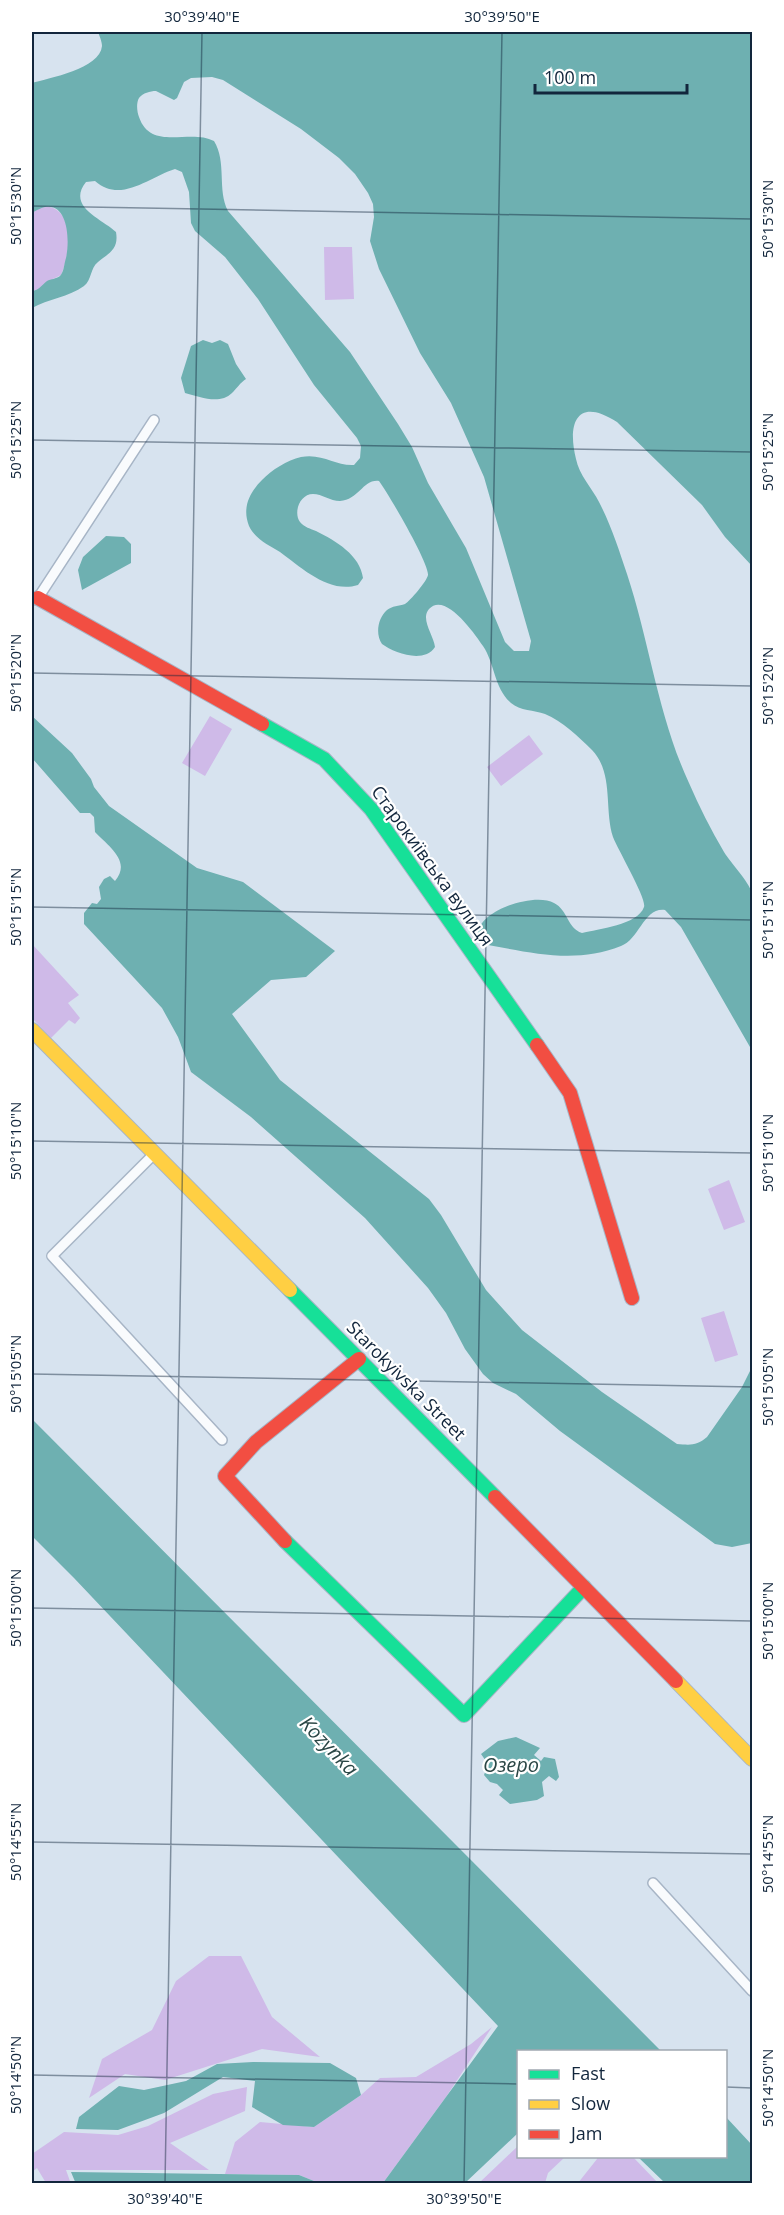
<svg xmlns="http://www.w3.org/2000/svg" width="784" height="2215" font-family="'Open Sans',sans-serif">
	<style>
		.green { fill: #cfbae8 }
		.water { fill: #6eb0b1; fill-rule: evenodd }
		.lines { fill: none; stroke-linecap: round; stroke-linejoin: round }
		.street-casing { stroke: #a7b5c6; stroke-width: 12 }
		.fast-casing { stroke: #a7b5c6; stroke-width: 16 }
		.slow-casing { stroke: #a7b5c6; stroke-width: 16 }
		.jam-casing { stroke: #a7b5c6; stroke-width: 16 }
		.street { stroke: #f9fbfd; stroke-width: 9 }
		.fast { stroke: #16e098; stroke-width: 14 }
		.slow { stroke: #ffcf43; stroke-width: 14 }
		.jam { stroke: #f24e42; stroke-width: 14 }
		.ticks { fill: none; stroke: #12263c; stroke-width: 1.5; stroke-opacity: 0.45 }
		.labels { text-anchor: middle; stroke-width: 4.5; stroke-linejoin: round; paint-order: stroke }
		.street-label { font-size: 18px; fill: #12263c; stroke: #fff }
		.water-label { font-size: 20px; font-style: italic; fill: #2b4746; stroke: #fff }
		.neatline { fill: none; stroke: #12263c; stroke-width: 2 }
		.ticks-label { font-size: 15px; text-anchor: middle; fill: #12263c }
	</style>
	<rect width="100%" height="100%" fill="#d7e3ef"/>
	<path class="green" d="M 43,206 C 77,207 70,255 61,275 L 47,282 L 39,289 L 32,291 L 32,213 Z
		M 324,247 L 352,247 L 354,299 L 325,300 Z
		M 210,716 L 232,729 L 205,776 L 182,763 Z
		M 529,735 L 543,754 L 501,786 L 487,767 Z
		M 32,944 L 79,995 L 68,1003 L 80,1018 L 75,1024 L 69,1020 L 51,1038 L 32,1018 Z
		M 729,1180 L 745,1222 L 724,1230 L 708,1189 Z
		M 724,1311 L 738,1355 L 715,1362 L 701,1318 Z
		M 209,1956 L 241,1956 L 272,2017 L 320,2057 L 262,2049 L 165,2080 L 125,2074 L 89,2098 L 102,2059 L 152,2030 L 176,1981 Z
		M 492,2027 L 446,2097 L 383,2183 L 319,2183 L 299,2175 L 225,2174 L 235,2142 L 260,2122 L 314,2127 L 361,2095 L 380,2078 L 416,2077 L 471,2044 Z
		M 247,2087 L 245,2111 L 170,2143 L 209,2170 L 66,2170 L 71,2184 L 46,2183 L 37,2168 L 32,2172 L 32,2154 L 64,2132 L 118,2135 L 148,2126 L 213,2094 Z
		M 518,2146 L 518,2156 L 565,2157 L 548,2173 L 545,2183 L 479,2183 Z
		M 597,2156 L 633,2157 L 658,2183 L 578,2183 L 597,2159 Z"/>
	<path class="water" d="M 98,32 L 752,32 L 752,566 L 725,537 L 702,505 L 617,422 C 577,396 567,423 576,459 C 579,475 592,488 599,502 C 611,525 619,550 627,574 C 650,644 658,716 689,783 C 699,806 711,830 724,852 C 731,863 749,882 752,893 C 755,902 752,923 752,934 C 752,975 753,1015 752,1056 L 750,1047 L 681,927 L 665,910 C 644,907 639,940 621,946 C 576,964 533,953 488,945 L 483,942 L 478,933 C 480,910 535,892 554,903 C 568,910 567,928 582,933 C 598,929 638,925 644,907 C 647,899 618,850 613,837 C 604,809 614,773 592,750 C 579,737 562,721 545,714 C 534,710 520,711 511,703 C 494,688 495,664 483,646 C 475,634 445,591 429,609 C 420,619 434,636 435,647 C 424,664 394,653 382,644 C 375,634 378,618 387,610 C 392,606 399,606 405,604 C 410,601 427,581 428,575 C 429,563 388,493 379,481 C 363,479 359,500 340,501 C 330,501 322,494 313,494 C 300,494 293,512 300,522 C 304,527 311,529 316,531 C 336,541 360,555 363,578 L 358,585 C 329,594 302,568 280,552 C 269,545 255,539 249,526 C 242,508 249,493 262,480 C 272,470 287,460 301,457 C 323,453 335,466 354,465 L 360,458 L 361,446 L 357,438 L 314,385 L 258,299 L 225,257 L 195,231 L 191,223 L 189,192 L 182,172 L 175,169 C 149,177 121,204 95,181 L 86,182 C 66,207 103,219 116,232 C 119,249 109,253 98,262 C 90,268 92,280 84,286 C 69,297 48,299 32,308 L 32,291 C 39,290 41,286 47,281 C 51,279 56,279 60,276 C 64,272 64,264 66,258 C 71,235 66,190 32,213 L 32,83 C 49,78 100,69 102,46 C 102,41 99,35 98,32 ZM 212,77 L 223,80 L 301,129 L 339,158 L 355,174 L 368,193 L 373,204 L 374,217 L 370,241 L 379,269 L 420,353 L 451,403 L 484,477 L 531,641 L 529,651 L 514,651 L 505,642 L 466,548 L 428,483 L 412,447 L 398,424 L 350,352 L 228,211 C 217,190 227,162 214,141 C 190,128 151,152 139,117 C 137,112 136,103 139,98 C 143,93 150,91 156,91 L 174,100 L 177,98 L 184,82 L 191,78 Z
		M 203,340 L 212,343 L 220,340 L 228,344 L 236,364 L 246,379 C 240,383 237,388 232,393 C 220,405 200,397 185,393 L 181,378 L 191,346 Z
		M 106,536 L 124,537 L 131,544 L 131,563 L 82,590 L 78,570 L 83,557 Z
		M 32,716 L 72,753 L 91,779 L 94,787 L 109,806 L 197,868 L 243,882 L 335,951 L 306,977 L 271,980 L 232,1014 L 280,1080 L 429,1199 L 441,1215 L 486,1290 L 522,1330 L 602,1392 L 677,1444 C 690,1445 697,1446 707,1437 L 742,1387 L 752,1367 L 752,1543 L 732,1547 L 715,1544 L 560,1431 L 516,1394 L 493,1383 L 483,1374 L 465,1349 L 446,1313 L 428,1288 L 365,1218 L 251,1117 L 191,1072 L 178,1037 L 162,1008 L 84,924 L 84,913 L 92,903 L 97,904 L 101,899 L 99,887 L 104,879 L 110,876 L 115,881 C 132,861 108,846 95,832 L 94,817 L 90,813 L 80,813 L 32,758 Z
		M 32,1419 L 661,2051 L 518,2052 L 518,2133 L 465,2183 L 383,2183 L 498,2026 L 74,1578 L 32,1536 Z
		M 516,1737 L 540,1748 L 534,1755 L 541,1761 L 544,1757 L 555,1759 L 559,1777 L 556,1781 L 549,1776 L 542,1782 L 544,1796 L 537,1800 L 510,1804 L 499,1795 L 503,1790 L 497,1784 L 490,1782 L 484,1775 L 488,1764 L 481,1754 L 498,1741 Z
		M 253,2062 L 330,2063 L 356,2078 L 361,2095 L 314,2127 L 283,2125 L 252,2107 L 255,2081 L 223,2077 L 164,2113 L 118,2130 L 76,2129 L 79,2117 L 119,2086 L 144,2090 L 186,2081 L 217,2064 Z
		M 726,2117 L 752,2145 L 752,2183 L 665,2183 L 638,2157 L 726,2156 Z
		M 71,2172 L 299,2175 L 319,2183 L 76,2184 Z"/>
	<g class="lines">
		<g class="street-casing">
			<path id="street" d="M 32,600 L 38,598 L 154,420
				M 154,1154 L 52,1256 L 222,1440
				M 653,1883 L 752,1991"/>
		</g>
		<g class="fast-casing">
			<path id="fast" d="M 262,724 L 324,759 L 371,809 L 537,1045
				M 290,1290 L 495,1497
				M 285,1541 L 464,1715 L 584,1587"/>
		</g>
		<g class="slow-casing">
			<path id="slow" d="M 32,1030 L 290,1290
				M 676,1681 L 752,1759"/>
		</g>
		<g class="jam-casing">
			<path id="jam" d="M 38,598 L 262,724
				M 537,1045 L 570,1093 L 632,1298
				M 495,1497 L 676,1681
				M 285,1541 L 225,1476 L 256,1442 L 359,1359"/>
		</g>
		<use href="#street" class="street"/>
		<use href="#fast" class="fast"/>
		<use href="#slow" class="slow"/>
		<use href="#jam" class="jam"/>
	</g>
	<path class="ticks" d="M 32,206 L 752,219M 32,440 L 752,452M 32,673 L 752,686M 32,907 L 752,920M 32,1141 L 752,1153M 32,1374 L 752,1387M 32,1608 L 752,1621M 32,1842 L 752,1854M 32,2075 L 518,2084M 726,2087 L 752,2088M 165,2184 L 202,32M 464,2184 L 502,32"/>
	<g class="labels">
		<g class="street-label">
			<text transform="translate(432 866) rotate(54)" y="6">Старокиївська вулиця</text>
			<text transform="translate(406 1381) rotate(45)" y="6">Starokyivska Street</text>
		</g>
		<g class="water-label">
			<text transform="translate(329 1746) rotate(46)" y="7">Kozynka</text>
			<text x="511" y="1772">Озеро</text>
		</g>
	</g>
	<rect width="784" height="2215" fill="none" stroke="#ffffff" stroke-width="66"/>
	<rect x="517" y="2050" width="210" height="108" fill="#ffffff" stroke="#a0a8b1" stroke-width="1.5"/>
	<rect x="529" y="2070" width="30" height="9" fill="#16e098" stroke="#a0a8b1" stroke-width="1.5"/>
	<text x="571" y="2080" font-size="18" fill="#12263c">Fast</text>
	<rect x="529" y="2100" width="30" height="9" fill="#ffcf43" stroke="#a0a8b1" stroke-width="1.5"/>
	<text x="571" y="2110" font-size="18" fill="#12263c">Slow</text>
	<rect x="529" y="2130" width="30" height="9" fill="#f24e42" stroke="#a0a8b1" stroke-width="1.5"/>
	<text x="571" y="2140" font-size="18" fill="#12263c">Jam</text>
	<path d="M535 84v9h152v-9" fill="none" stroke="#12263c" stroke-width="3"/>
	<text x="544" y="84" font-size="18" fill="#12263c" stroke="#ffffff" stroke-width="4.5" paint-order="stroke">100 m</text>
	<rect x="33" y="33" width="718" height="2149" class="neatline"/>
	<g class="ticks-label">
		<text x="202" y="22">30°39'40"E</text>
		<text x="502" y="22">30°39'50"E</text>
		<text transform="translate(16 206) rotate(-90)" y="5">50°15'30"N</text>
		<text transform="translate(768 219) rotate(-90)" y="5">50°15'30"N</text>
		<text transform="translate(16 440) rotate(-90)" y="5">50°15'25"N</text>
		<text transform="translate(768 452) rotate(-90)" y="5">50°15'25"N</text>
		<text transform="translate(16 673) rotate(-90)" y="5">50°15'20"N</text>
		<text transform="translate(768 686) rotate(-90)" y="5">50°15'20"N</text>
		<text transform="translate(16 907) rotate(-90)" y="5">50°15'15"N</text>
		<text transform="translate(768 920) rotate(-90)" y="5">50°15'15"N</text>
		<text transform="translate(16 1141) rotate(-90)" y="5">50°15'10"N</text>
		<text transform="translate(768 1153) rotate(-90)" y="5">50°15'10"N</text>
		<text transform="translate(16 1374) rotate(-90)" y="5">50°15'05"N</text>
		<text transform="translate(768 1387) rotate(-90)" y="5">50°15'05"N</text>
		<text transform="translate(16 1608) rotate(-90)" y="5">50°15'00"N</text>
		<text transform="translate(768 1621) rotate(-90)" y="5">50°15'00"N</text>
		<text transform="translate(16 1842) rotate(-90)" y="5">50°14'55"N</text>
		<text transform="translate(768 1854) rotate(-90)" y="5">50°14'55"N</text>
		<text transform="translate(16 2075) rotate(-90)" y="5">50°14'50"N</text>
		<text transform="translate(768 2088) rotate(-90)" y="5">50°14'50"N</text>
		<text x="165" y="2204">30°39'40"E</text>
		<text x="464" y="2204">30°39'50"E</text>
	</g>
</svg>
